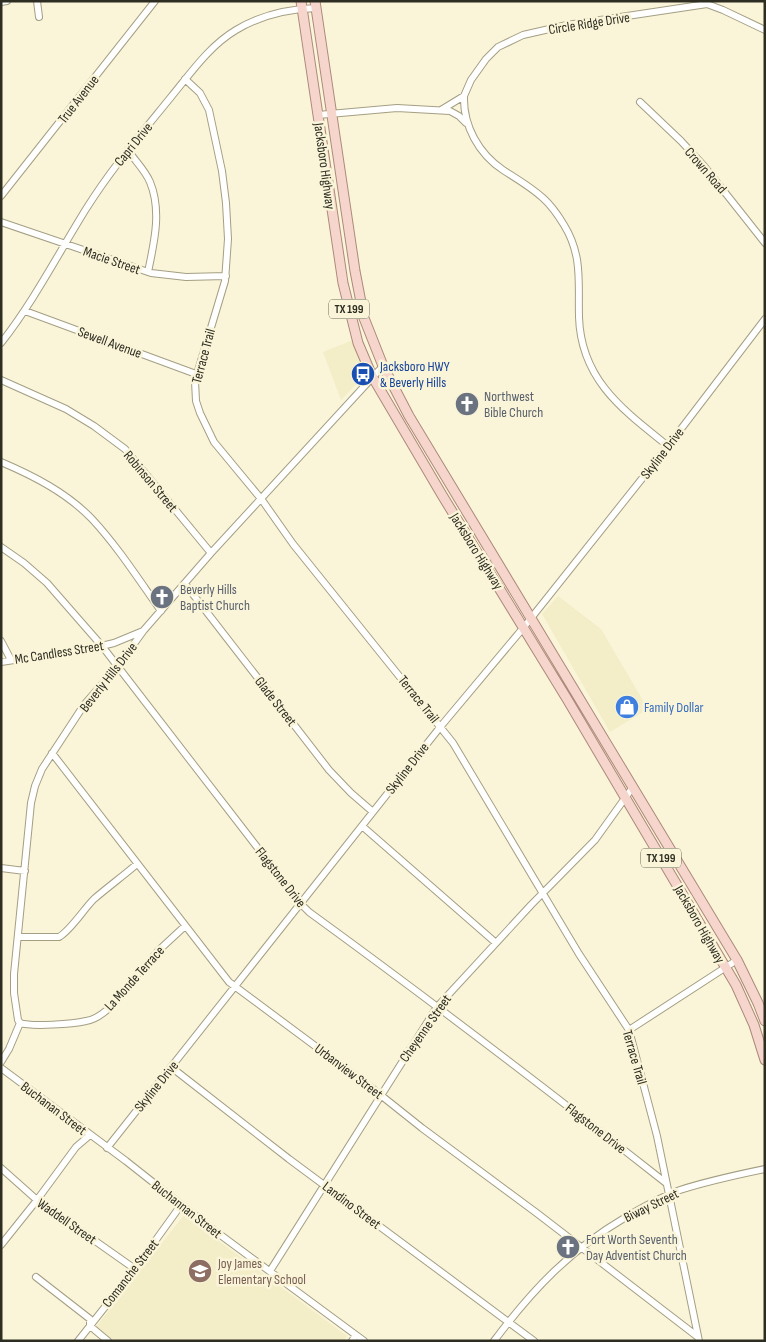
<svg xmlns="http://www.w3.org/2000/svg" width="766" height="1342" font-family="'Sofia Sans Condensed',sans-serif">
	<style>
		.built { fill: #f3edc8 }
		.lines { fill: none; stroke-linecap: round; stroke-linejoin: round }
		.minor-casing { stroke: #a49f84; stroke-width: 8 }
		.major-casing { stroke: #ac897a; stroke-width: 11 }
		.minor { stroke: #fff; stroke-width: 6 }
		.major { stroke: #f6d6cc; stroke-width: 9 }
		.labels { text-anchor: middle; stroke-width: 5; stroke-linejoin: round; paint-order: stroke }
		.shield { fill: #faf5d8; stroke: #6b6959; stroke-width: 1 }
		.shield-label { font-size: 12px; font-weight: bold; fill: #2e2d22 }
		.street-label { font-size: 14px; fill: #2e2d22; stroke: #faf5d8 }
		.transit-label { font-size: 14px; fill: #164399; stroke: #faf5d8; text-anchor: start }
		.worship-label { font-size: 14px; fill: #5b616d; stroke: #faf5d8; text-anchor: start }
		.shop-label { font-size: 14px; fill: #366cbe; stroke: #faf5d8; text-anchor: start }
		.education-label { font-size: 14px; fill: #785e54; stroke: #faf5d8; text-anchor: start }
	</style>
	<rect width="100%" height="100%" fill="#faf5d8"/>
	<path class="built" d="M 353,340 L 365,375 L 341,400 L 323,352 Z
		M 558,596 L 601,629 L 648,709 L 610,732 L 542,614 Z
		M 184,1215 L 347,1336 L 344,1341 L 114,1341 L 96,1327 Z"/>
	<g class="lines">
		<g class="minor-casing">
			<path id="minor" d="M 37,1 L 39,17
				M 1,2 L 7,1
				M 185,79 L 200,93 L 209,110 L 222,171 L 226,203 L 228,239 L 225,281 L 195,381 L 196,401 L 200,413 L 214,442 L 262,500 L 293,544 L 453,743 L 579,954 L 629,1030 L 657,1136 L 699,1341
				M 464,96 C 463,126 479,154 503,170 C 517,179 531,187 543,198 C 552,206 558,215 564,225 C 583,256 578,283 579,317 C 581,380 623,410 668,446
				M 640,102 L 681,141 L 704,166 L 765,243
				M 441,110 L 464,96 L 471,80 L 486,59 L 498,47 L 523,35 L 567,25 L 707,4 L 723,10 L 765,30
				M 318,115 L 397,108 L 450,111 L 459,116 L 466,123
				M 128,150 C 135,161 145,170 150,182 C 162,211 154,243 148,272
				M 1,196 L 155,1
				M 1,222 L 151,273 L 186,277 L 226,276
				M 25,311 L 196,374
				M 1,343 C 34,301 58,254 86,209 C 111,169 141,134 171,97 C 190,74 209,46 236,30 C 261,15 287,9 316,8
				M 1,380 L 66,409 L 94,426 L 125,449 L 211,553
				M 1,462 C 34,476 67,493 92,519 C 118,547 139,580 161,611
				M 1,547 L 24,563 L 47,583 L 102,646 L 301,904 L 309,912 C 430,1000 549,1091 666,1183
				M 185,584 L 329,770 L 351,793 L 373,812
				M 1,641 L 11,660
				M 1,662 L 93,648 L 114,643 L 143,631
				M 52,753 L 229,982 L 373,1089 L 422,1128 L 538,1214 L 698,1337
				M 362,826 L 496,943
				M 1,868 L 25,871
				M 18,937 L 59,937 C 71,930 83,910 94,899 C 108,887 123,876 137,864
				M 20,1023 C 32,1027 73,1024 86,1021 C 94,1020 101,1015 107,1010 L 158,951 L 185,926
				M 629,1030 L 737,960
				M 1,1062 L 9,1049 L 20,1023 L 18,1020 L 14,993 L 14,974 L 31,803 L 35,786 L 42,769 L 84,705 L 118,666 L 144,630 L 211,553 L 383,366
				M 171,1067 L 289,1159 L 534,1341
				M 1,1068 L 126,1161 L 207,1225 L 364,1341
				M 107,1148 L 441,726 L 524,627 L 668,446 L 765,319
				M 1,1168 L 37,1200 L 135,1269
				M 1,1245 L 37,1200 L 76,1147 L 90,1135
				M 270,1271 L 437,1007 L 531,905 L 595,840 L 633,787
				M 36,1277 L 90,1319 L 90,1326 L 108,1341
				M 78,1341 L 135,1269 L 181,1205
				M 352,1341 L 356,1335
				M 494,1341 C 533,1289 570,1250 626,1217 C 643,1207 661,1197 680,1190 C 708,1181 736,1175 765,1169"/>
		</g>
		<g class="major-casing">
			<path id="major" d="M 301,1 L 343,283 L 358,343 L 372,376 L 442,495 L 567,699 L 736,985 L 754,1025 L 765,1060
				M 315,1 L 355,271 L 364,318 L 383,366 L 409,416 L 737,960 L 758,1003 L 765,1021"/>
		</g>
		<use href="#minor" class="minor"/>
		<use href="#major" class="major"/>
	</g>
	<defs>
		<g id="bus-disc" transform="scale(1.25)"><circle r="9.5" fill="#1a4fb4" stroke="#faf5d8"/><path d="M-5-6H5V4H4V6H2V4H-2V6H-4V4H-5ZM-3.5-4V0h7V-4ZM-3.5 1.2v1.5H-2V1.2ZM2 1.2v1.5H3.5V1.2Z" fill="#fff"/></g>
		<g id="church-disc" transform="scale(1.25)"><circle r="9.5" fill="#6b7280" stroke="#faf5d8"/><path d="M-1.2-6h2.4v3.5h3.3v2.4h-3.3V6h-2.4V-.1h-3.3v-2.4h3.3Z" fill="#fff"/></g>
		<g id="shop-disc" transform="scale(1.25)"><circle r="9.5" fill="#3f7fe0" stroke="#faf5d8"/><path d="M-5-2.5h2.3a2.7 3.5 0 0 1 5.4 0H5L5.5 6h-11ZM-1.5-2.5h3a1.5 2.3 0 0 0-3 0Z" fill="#fff"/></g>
		<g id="school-disc" transform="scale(1.25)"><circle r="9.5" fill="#8d6e63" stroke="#faf5d8"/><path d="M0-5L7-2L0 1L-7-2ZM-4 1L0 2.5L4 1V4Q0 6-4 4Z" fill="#fff"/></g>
	</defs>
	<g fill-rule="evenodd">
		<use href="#bus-disc" x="363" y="374"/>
		<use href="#church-disc" x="467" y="404"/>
		<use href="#church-disc" x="162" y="597"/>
		<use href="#shop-disc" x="627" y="707"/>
		<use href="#church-disc" x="568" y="1247"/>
		<use href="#school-disc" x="200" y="1271"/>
	</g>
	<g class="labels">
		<g class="shield">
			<rect x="329" y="299.5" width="40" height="19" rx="4"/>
			<rect x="641" y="848.5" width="40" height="19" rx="4"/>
		</g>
		<g class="shield-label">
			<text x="349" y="313">TX 199</text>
			<text x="661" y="862">TX 199</text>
		</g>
		<g class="street-label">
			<text transform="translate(589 23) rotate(-9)" y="5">Circle Ridge Drive</text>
			<text transform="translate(78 99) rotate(-52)" y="5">True Avenue</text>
			<text transform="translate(133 144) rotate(-51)" y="5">Capri Drive</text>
			<text transform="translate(325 166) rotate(82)" y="5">Jacksboro Highway</text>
			<text transform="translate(706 170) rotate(49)" y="5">Crown Road</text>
			<text transform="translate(112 260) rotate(19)" y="5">Macie Street</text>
			<text transform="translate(110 342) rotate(20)" y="5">Sewell Avenue</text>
			<text transform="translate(203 356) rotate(-75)" y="5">Terrace Trail</text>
			<text transform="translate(662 453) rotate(-52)" y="5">Skyline Drive</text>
			<text transform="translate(151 481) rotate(50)" y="5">Robinson Street</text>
			<text transform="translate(477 551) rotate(58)" y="5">Jacksboro Highway</text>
			<text transform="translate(59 652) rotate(-9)" y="5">Mc Candless Street</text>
			<text transform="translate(108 677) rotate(-52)" y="5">Beverly Hills Drive</text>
			<text transform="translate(419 699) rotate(51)" y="5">Terrace Trail</text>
			<text transform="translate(276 701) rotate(52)" y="5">Glade Street</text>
			<text transform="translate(407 768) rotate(-52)" y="5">Skyline Drive</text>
			<text transform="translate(281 877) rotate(52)" y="5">Flagstone Drive</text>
			<text transform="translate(700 924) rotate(60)" y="5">Jacksboro Highway</text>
			<text transform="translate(134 978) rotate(-48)" y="5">La Monde Terrace</text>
			<text transform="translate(425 1028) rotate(-55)" y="5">Cheyenne Street</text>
			<text transform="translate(635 1057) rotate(74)" y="5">Terrace Trail</text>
			<text transform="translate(349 1071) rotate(37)" y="5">Urbanview Street</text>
			<text transform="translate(156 1086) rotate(-51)" y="5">Skyline Drive</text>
			<text transform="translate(54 1108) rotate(37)" y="5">Buchanan Street</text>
			<text transform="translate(596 1128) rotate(38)" y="5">Flagstone Drive</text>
			<text transform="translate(352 1205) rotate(37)" y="5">Landino Street</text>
			<text transform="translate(651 1205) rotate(-26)" y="5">Biway Street</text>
			<text transform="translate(187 1209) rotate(38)" y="5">Buchannan Street</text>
			<text transform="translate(67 1221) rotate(35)" y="5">Waddell Street</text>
			<text transform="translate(130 1273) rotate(-52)" y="5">Comanche Street</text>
		</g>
		<g class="transit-label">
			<text x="380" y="371">Jacksboro HWY<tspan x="380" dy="16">&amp; Beverly Hills</tspan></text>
		</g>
		<g class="worship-label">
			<text x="484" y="401">Northwest<tspan x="484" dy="16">Bible Church</tspan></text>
			<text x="180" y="594">Beverly Hills<tspan x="180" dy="16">Baptist Church</tspan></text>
			<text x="586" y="1244">Fort Worth Seventh<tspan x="586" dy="16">Day Adventist Church</tspan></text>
		</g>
		<g class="shop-label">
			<text x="644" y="712">Family Dollar</text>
		</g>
		<g class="education-label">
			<text x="218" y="1268">Joy James<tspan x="218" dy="16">Elementary School</tspan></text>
		</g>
	</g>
	<rect width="766" height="1342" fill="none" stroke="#2e2d22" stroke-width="5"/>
</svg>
